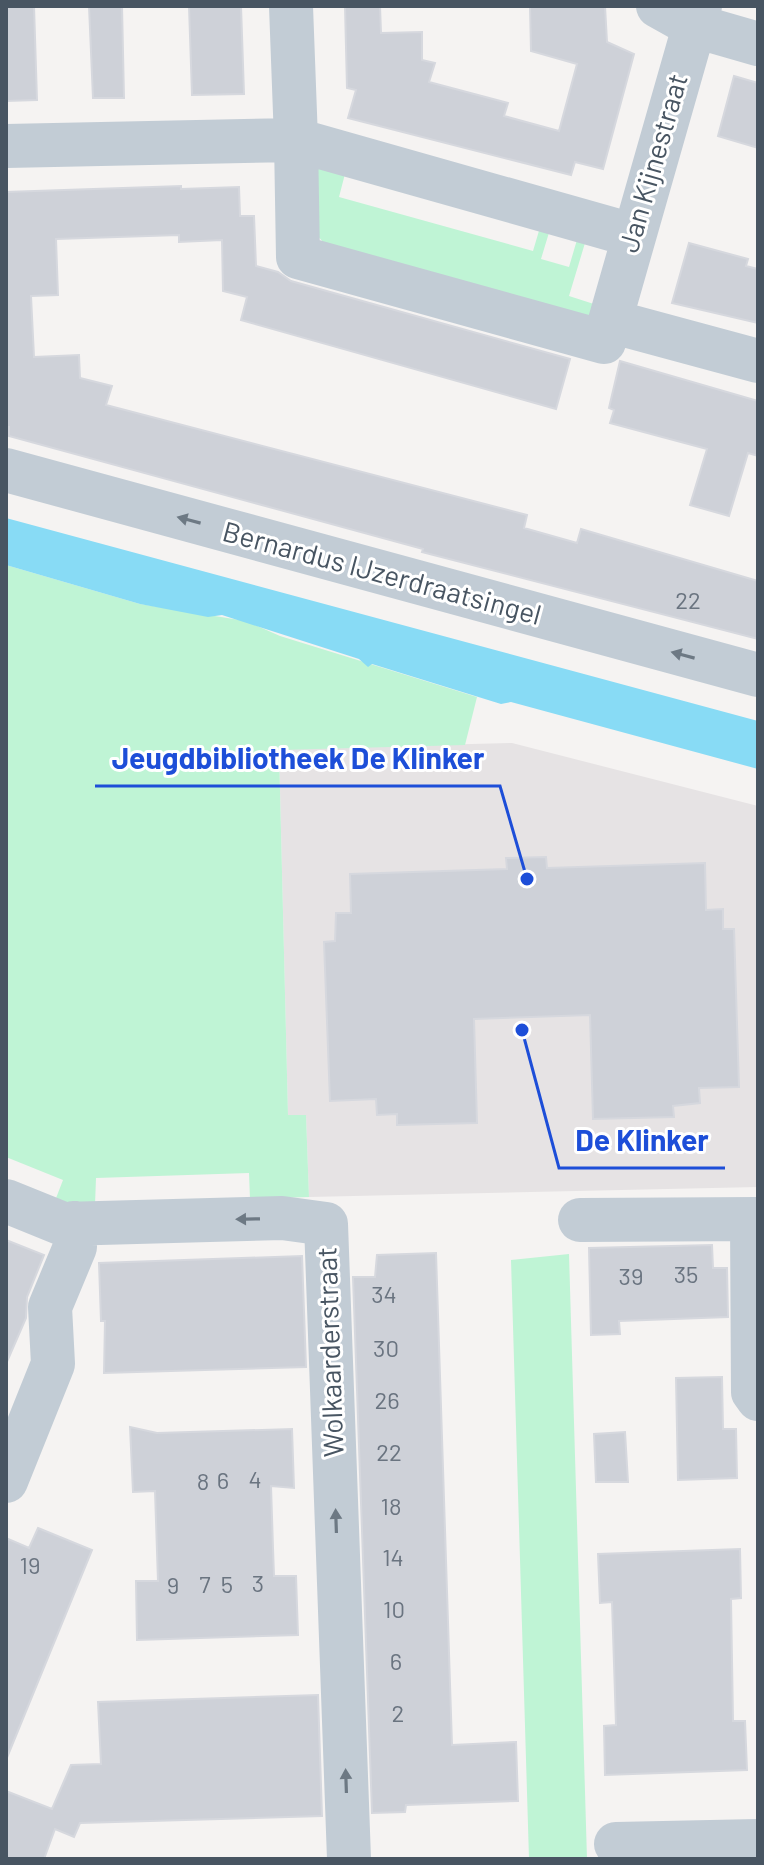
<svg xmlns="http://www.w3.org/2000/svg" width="764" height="1865" font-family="Barlow,sans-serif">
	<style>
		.education { fill: #e6e3e4 }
		.green { fill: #bff4d5 }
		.water { fill: #88dbf5 }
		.building { fill: #ced1d8; stroke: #d6d8de; stroke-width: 2 }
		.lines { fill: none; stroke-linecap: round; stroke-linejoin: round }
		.street { stroke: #c2ccd5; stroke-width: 44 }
		.oneway { fill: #6d7984 }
		.labels { text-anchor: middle; stroke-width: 6; stroke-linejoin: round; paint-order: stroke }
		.number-label { font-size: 24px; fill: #6a7480 }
		.street-label { font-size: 28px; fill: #485562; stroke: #fff }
		.leader { fill: none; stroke: #1d4ed8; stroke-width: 3 }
		.callout-dot { fill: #1d4ed8; stroke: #fff; stroke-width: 3 }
		.callout-label { font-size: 30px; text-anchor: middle; font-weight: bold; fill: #1d4ed8; stroke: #fff; stroke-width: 6; stroke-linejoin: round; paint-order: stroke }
	</style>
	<rect width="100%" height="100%" fill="#f5f3f2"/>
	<path class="education" d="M 512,743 L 758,806 L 758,1187 L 309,1197 L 306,1115 L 288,1115 L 279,749 Z"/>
	<path class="green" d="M 317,169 L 346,170 L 339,197 L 533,251 L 541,224 L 551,226 L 541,259 L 569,267 L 579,233 L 585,243 L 569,296 L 600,306 L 596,316 L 579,320 L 325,244 L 312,230 Z
		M 6,565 L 140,604 L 246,621 L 280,636 L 477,697 L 465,745 L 279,750 L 288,1115 L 306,1115 L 309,1197 L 250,1199 L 249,1173 L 96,1178 L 95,1205 L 53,1206 L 63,1180 L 6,1157 Z
		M 569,1254 L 587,1859 L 529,1859 L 511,1260 Z"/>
	<path class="water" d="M 6,518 L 758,721 L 758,769 L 511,702 L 501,704 L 372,664 L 368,667 L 359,659 L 222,615 L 208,617 L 140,604 L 6,565 Z"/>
	<path class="building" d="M 6,6 L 34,6 L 37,100 L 6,101 Z
		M 89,6 L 122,6 L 124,98 L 93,98 Z
		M 189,6 L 241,6 L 244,94 L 192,95 Z
		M 345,6 L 380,6 L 381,33 L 422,32 L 422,60 L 435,63 L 429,82 L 508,103 L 504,116 L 559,131 L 577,64 L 531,51 L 530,6 L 605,6 L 607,42 L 634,54 L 603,169 L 575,162 L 571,175 L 348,118 L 356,90 L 347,88 Z
		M 734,76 L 758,83 L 758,148 L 718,136 Z
		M 181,186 L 181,189 L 239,187 L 240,216 L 254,216 L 256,266 L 278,272 L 291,281 L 570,359 L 556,409 L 241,320 L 247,297 L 223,291 L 222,240 L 179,242 L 179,235 L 56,239 L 58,295 L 31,296 L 34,357 L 79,355 L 80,378 L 112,386 L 106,405 L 527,515 L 524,528 L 577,543 L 581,529 L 758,581 L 758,639 L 422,552 L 423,549 L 9,436 L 9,427 L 6,427 L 6,192 Z
		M 689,243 L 748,259 L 746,266 L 758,269 L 758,323 L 672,303 Z
		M 620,361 L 758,401 L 758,456 L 748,453 L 729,516 L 690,505 L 707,449 L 610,423 L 614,410 L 609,408 Z
		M 546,857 L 547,868 L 705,863 L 706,910 L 723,909 L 723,929 L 734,929 L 739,1087 L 699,1088 L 700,1103 L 673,1106 L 674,1117 L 593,1119 L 590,1015 L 474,1019 L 477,1123 L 397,1125 L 397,1114 L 377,1115 L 376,1099 L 330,1101 L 324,942 L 335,941 L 336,913 L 351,913 L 350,874 L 507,869 L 506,858 Z
		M 6,1240 L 44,1255 L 27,1297 L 26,1318 L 6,1364 Z
		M 712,1245 L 713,1268 L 727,1268 L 728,1317 L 619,1321 L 620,1334 L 591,1335 L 589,1248 Z
		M 436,1253 L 452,1745 L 516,1742 L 518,1801 L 406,1805 L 405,1812 L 372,1813 L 353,1277 L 375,1277 L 377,1255 Z
		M 302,1256 L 306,1367 L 104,1373 L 105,1321 L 101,1321 L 99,1263 Z
		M 722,1377 L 723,1429 L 736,1429 L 737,1478 L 678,1480 L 676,1378 Z
		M 130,1427 L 157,1433 L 292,1429 L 294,1488 L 271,1486 L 273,1548 L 274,1576 L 296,1576 L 298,1635 L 137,1640 L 136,1581 L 158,1581 L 155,1491 L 133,1492 Z
		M 625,1432 L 628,1482 L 596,1482 L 594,1434 Z
		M 38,1528 L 92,1550 L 6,1760 L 6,1538 L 29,1548 Z
		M 740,1549 L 741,1598 L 731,1599 L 733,1721 L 745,1721 L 747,1770 L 605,1775 L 604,1726 L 616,1725 L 612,1602 L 600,1603 L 598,1554 Z
		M 318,1695 L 322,1816 L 80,1823 L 74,1837 L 55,1829 L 44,1859 L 6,1859 L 6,1791 L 52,1809 L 71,1765 L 101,1764 L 98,1702 Z"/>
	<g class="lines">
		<path class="street" d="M 658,6 L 692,25 L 758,44
			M 700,6 L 610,321 L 758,361
			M 6,146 L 296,140 L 291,6
			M 604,342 L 298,257 L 296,140 L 632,235
			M 6,470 L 758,675
			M 6,1201 L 63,1224 L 282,1218 L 326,1224 L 349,1859
			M 752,1219 L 753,1392 L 758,1399
			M 580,1220 L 758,1219
			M 6,1481 L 53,1364 L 50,1307 L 75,1247 L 74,1223
			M 616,1844 L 758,1841"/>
	</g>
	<defs><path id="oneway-solid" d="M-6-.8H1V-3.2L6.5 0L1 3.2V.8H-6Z" transform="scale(2)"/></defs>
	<g class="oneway">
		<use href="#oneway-solid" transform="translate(189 520) rotate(-165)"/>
		<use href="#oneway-solid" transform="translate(683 655) rotate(-165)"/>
		<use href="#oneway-solid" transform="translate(248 1219) rotate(179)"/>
		<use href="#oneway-solid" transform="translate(336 1521) rotate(-92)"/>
		<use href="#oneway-solid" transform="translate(346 1781) rotate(-92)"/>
	</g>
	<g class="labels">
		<g class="number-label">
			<text x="688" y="609">22</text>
			<text x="686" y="1283">35</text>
			<text x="631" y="1285">39</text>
			<text x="384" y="1303">34</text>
			<text x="386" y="1357">30</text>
			<text x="387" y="1409">26</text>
			<text x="389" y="1461">22</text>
			<text x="255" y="1488">4</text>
			<text x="223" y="1489">6</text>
			<text x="203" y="1490">8</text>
			<text x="391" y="1515">18</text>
			<text x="393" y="1566">14</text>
			<text x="30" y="1574">19</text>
			<text x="258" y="1592">3</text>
			<text x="205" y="1593">7</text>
			<text x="227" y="1593">5</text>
			<text x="173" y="1594">9</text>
			<text x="394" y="1618">10</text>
			<text x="396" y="1670">6</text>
			<text x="398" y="1722">2</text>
		</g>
		<g class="street-label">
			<text transform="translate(653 163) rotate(-74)" y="10">Jan Kijnestraat</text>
			<text transform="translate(382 573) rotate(15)" y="10">Bernardus IJzerdraatsingel</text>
			<text transform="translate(330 1352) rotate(-92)" y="10">Wolkaarderstraat</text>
		</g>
	</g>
	<path class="leader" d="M527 879L500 786H95M522 1030L559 1168H725"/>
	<g class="callout-dot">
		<circle cx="527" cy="879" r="8"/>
		<circle cx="522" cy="1030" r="8"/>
	</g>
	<g class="callout-label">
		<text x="298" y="769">Jeugdbibliotheek De Klinker</text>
		<text x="642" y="1151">De Klinker</text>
	</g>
	<rect width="764" height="1865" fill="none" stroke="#485562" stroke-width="16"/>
</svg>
